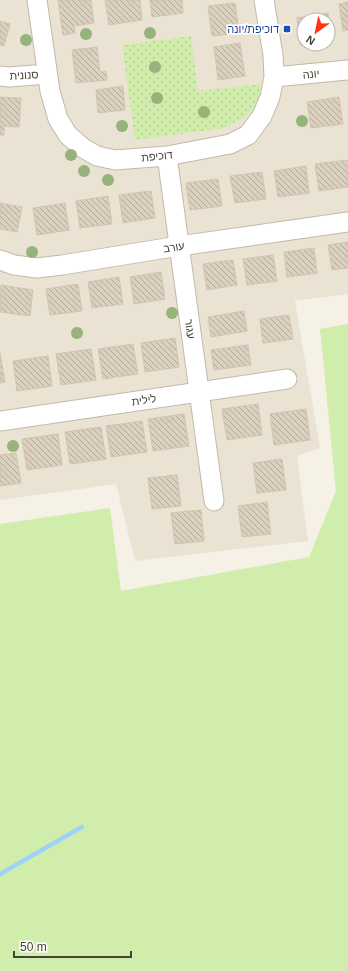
<svg xmlns="http://www.w3.org/2000/svg" width="348" height="971" font-family="Helvetica,Heebo,sans-serif">
	<style>
		.residential { fill: #eae3d4; fill-rule: evenodd }
		.grass { fill: #d0edab }
		.park { fill: url(#park-dots) }
		.lines { fill: none; stroke-linecap: round; stroke-linejoin: round }
		.stream { stroke: #9dd3f8; stroke-width: 4.5 }
		.building { fill: url(#building-back-hatch); stroke: #d3c4ad }
		.street-casing { stroke: #c2b9a8; stroke-width: 21 }
		.street { stroke: #fff; stroke-width: 19 }
		.tree { fill: #95b37b }
		.transit-dot { fill: #1a4fb4; stroke: #fff; stroke-width: 1.5 }
		.labels { text-anchor: middle; stroke-width: 3.5; stroke-linejoin: round; paint-order: stroke }
		.transit-label { font-size: 11px; fill: #164399; stroke: #fff; text-anchor: end }
		.street-label { font-size: 11px; fill: #494135; stroke: #fff }
	</style>
	<defs>
		<pattern id="park-dots" width="8" height="8" patternUnits="userSpaceOnUse"><rect width="8" height="8" fill="#d0edab"/><path d="M2 2h.1M6 6h.1" fill="none" stroke="#b4cc94" stroke-width="1.8" stroke-linecap="round"/></pattern>
		<pattern id="building-back-hatch" width="6" height="6" patternUnits="userSpaceOnUse"><rect width="6" height="6" fill="#dbcfbe"/><path d="M-1 5l2 2M0 0l6 6M5-1l2 2" fill="none" stroke="#b4aa9b"/></pattern>
	</defs>
	<rect width="100%" height="100%" fill="#f5f1e7"/>
	<path class="residential" d="M 0,0 L 348,0 L 348,294 L 295,301 L 320,448 L 297,456 L 308,541 L 135,561 L 116,484 L 0,500 ZM 304,20 L 328,20 L 328,44 L 304,44 Z"/>
	<path class="grass" d="M 348,324 L 348,971 L 0,971 L 0,524 L 110,508 L 121,591 L 309,557 L 336,491 L 320,329 Z"/>
	<path class="park" d="M 191,36 L 198,91 L 261,84 L 259,98 L 253,109 L 244,117 L 225,128 L 135,140 L 122,45 Z"/>
	<g class="lines">
		<path class="stream" d="M 0,874 L 82,827"/>
	</g>
	<path class="building" d="M 58,0 L 91,0 L 94,23 L 74,26 L 75,33 L 63,35 Z
		M 105,0 L 140,0 L 142,20 L 109,25 Z
		M 150,0 L 182,0 L 183,13 L 152,17 Z
		M 348,2 L 348,30 L 343,31 L 339,4 Z
		M 235,3 L 239,33 L 212,36 L 208,6 Z
		M 328,13 L 332,40 L 328,41 L 328,20 L 304,20 L 304,44 L 308,44 L 301,45 L 297,18 Z
		M 0,21 L 10,24 L 4,46 L 0,45 Z
		M 240,43 L 245,76 L 218,80 L 214,47 Z
		M 97,47 L 100,72 L 106,71 L 107,80 L 76,83 L 72,50 Z
		M 123,86 L 125,110 L 98,113 L 96,90 Z
		M 0,97 L 21,98 L 19,127 L 4,126 L 4,135 L 0,135 Z
		M 339,97 L 343,124 L 311,128 L 307,102 Z
		M 347,160 L 348,187 L 319,191 L 315,164 Z
		M 306,166 L 309,193 L 278,197 L 274,171 Z
		M 262,172 L 266,199 L 235,203 L 230,176 Z
		M 218,179 L 222,206 L 190,210 L 186,183 Z
		M 151,191 L 155,218 L 123,223 L 119,195 Z
		M 108,196 L 112,224 L 80,228 L 76,201 Z
		M 0,203 L 22,207 L 17,232 L 0,229 Z
		M 65,203 L 69,230 L 37,235 L 33,208 Z
		M 348,242 L 348,268 L 332,270 L 328,245 Z
		M 314,248 L 317,273 L 287,277 L 284,252 Z
		M 273,255 L 277,281 L 247,285 L 243,259 Z
		M 233,260 L 237,285 L 207,290 L 203,264 Z
		M 161,272 L 165,299 L 134,304 L 130,277 Z
		M 119,277 L 123,304 L 92,308 L 88,282 Z
		M 78,284 L 82,311 L 50,315 L 46,289 Z
		M 1,285 L 33,290 L 30,316 L 0,312 Z
		M 244,311 L 247,331 L 211,337 L 208,317 Z
		M 289,315 L 293,339 L 263,343 L 260,319 Z
		M 175,338 L 179,367 L 145,372 L 141,343 Z
		M 133,344 L 138,374 L 103,379 L 98,349 Z
		M 248,345 L 251,365 L 214,370 L 211,350 Z
		M 91,349 L 96,380 L 61,385 L 56,354 Z
		M 0,353 L 5,382 L 0,383 Z
		M 48,356 L 52,386 L 17,391 L 13,361 Z
		M 258,404 L 262,435 L 227,440 L 222,409 Z
		M 306,409 L 310,440 L 274,445 L 270,414 Z
		M 184,414 L 189,446 L 153,451 L 148,419 Z
		M 142,421 L 147,452 L 111,457 L 106,426 Z
		M 101,427 L 106,459 L 70,464 L 65,432 Z
		M 58,434 L 62,465 L 27,470 L 22,439 Z
		M 16,453 L 21,483 L 0,486 L 0,455 Z
		M 282,459 L 286,490 L 257,493 L 253,463 Z
		M 177,475 L 181,506 L 152,509 L 148,478 Z
		M 267,502 L 271,534 L 242,537 L 238,506 Z
		M 201,510 L 204,541 L 175,544 L 171,513 Z"/>
	<g class="lines">
		<g class="street-casing">
			<path id="street" d="M 37,0 L 50,91 L 58,119 L 68,135 L 83,148 L 97,156 L 115,160 L 167,156 L 230,144 L 248,135 L 262,116 L 270,97 L 274,77 L 273,55 L 264,0
				M 0,76 L 9,77 L 47,74
				M 274,77 L 348,70
				M 167,156 L 214,501
				M 0,260 L 14,265 L 37,268 L 62,265 L 179,246 L 348,222
				M 0,421 L 287,379"/>
		</g>
		<use href="#street" class="street"/>
	</g>
	<g class="tree">
		<circle cx="150" cy="33" r="6"/>
		<circle cx="86" cy="34" r="6"/>
		<circle cx="26" cy="40" r="6"/>
		<circle cx="155" cy="67" r="6"/>
		<circle cx="157" cy="98" r="6"/>
		<circle cx="204" cy="112" r="6"/>
		<circle cx="302" cy="121" r="6"/>
		<circle cx="122" cy="126" r="6"/>
		<circle cx="71" cy="155" r="6"/>
		<circle cx="84" cy="171" r="6"/>
		<circle cx="108" cy="180" r="6"/>
		<circle cx="32" cy="252" r="6"/>
		<circle cx="172" cy="313" r="6"/>
		<circle cx="77" cy="333" r="6"/>
		<circle cx="13" cy="446" r="6"/>
	</g>
	<rect class="transit-dot" x="283" y="25" width="8" height="8" rx="2"/>
	<g class="labels">
		<g class="transit-label">
			<text x="279" y="33">דוכיפת/יונה</text>
		</g>
		<g class="street-label">
			<text transform="translate(311 74) rotate(-5)" y="4">יונה</text>
			<text transform="translate(24 75) rotate(-3)" y="4">סנונית</text>
			<text transform="translate(157 156) rotate(-6)" y="4">דוכיפת</text>
			<text transform="translate(174 247) rotate(-9)" y="4">עורב</text>
			<text transform="translate(190 329) rotate(82)" y="4">עגור</text>
			<text transform="translate(144 400) rotate(-8)" y="4">לילית</text>
		</g>
	</g>
	<g transform="translate(316 32) rotate(213)"><circle r="19" fill="#ffffff" stroke="#b6b3ae"/>
	<path d="M0-3L7 15L0 10L-7 15Z" fill="#ff3514"/>
	<text y="-6" font-size="11" font-weight="bold" text-anchor="middle" fill="#494135">N</text>
	</g>
	<path d="M14 951v6h117v-6" fill="none" stroke="#494135" stroke-width="2"/>
	<text x="20" y="951" font-size="12" fill="#494135" stroke="#ffffff" stroke-width="3" paint-order="stroke">50 m</text>
</svg>
